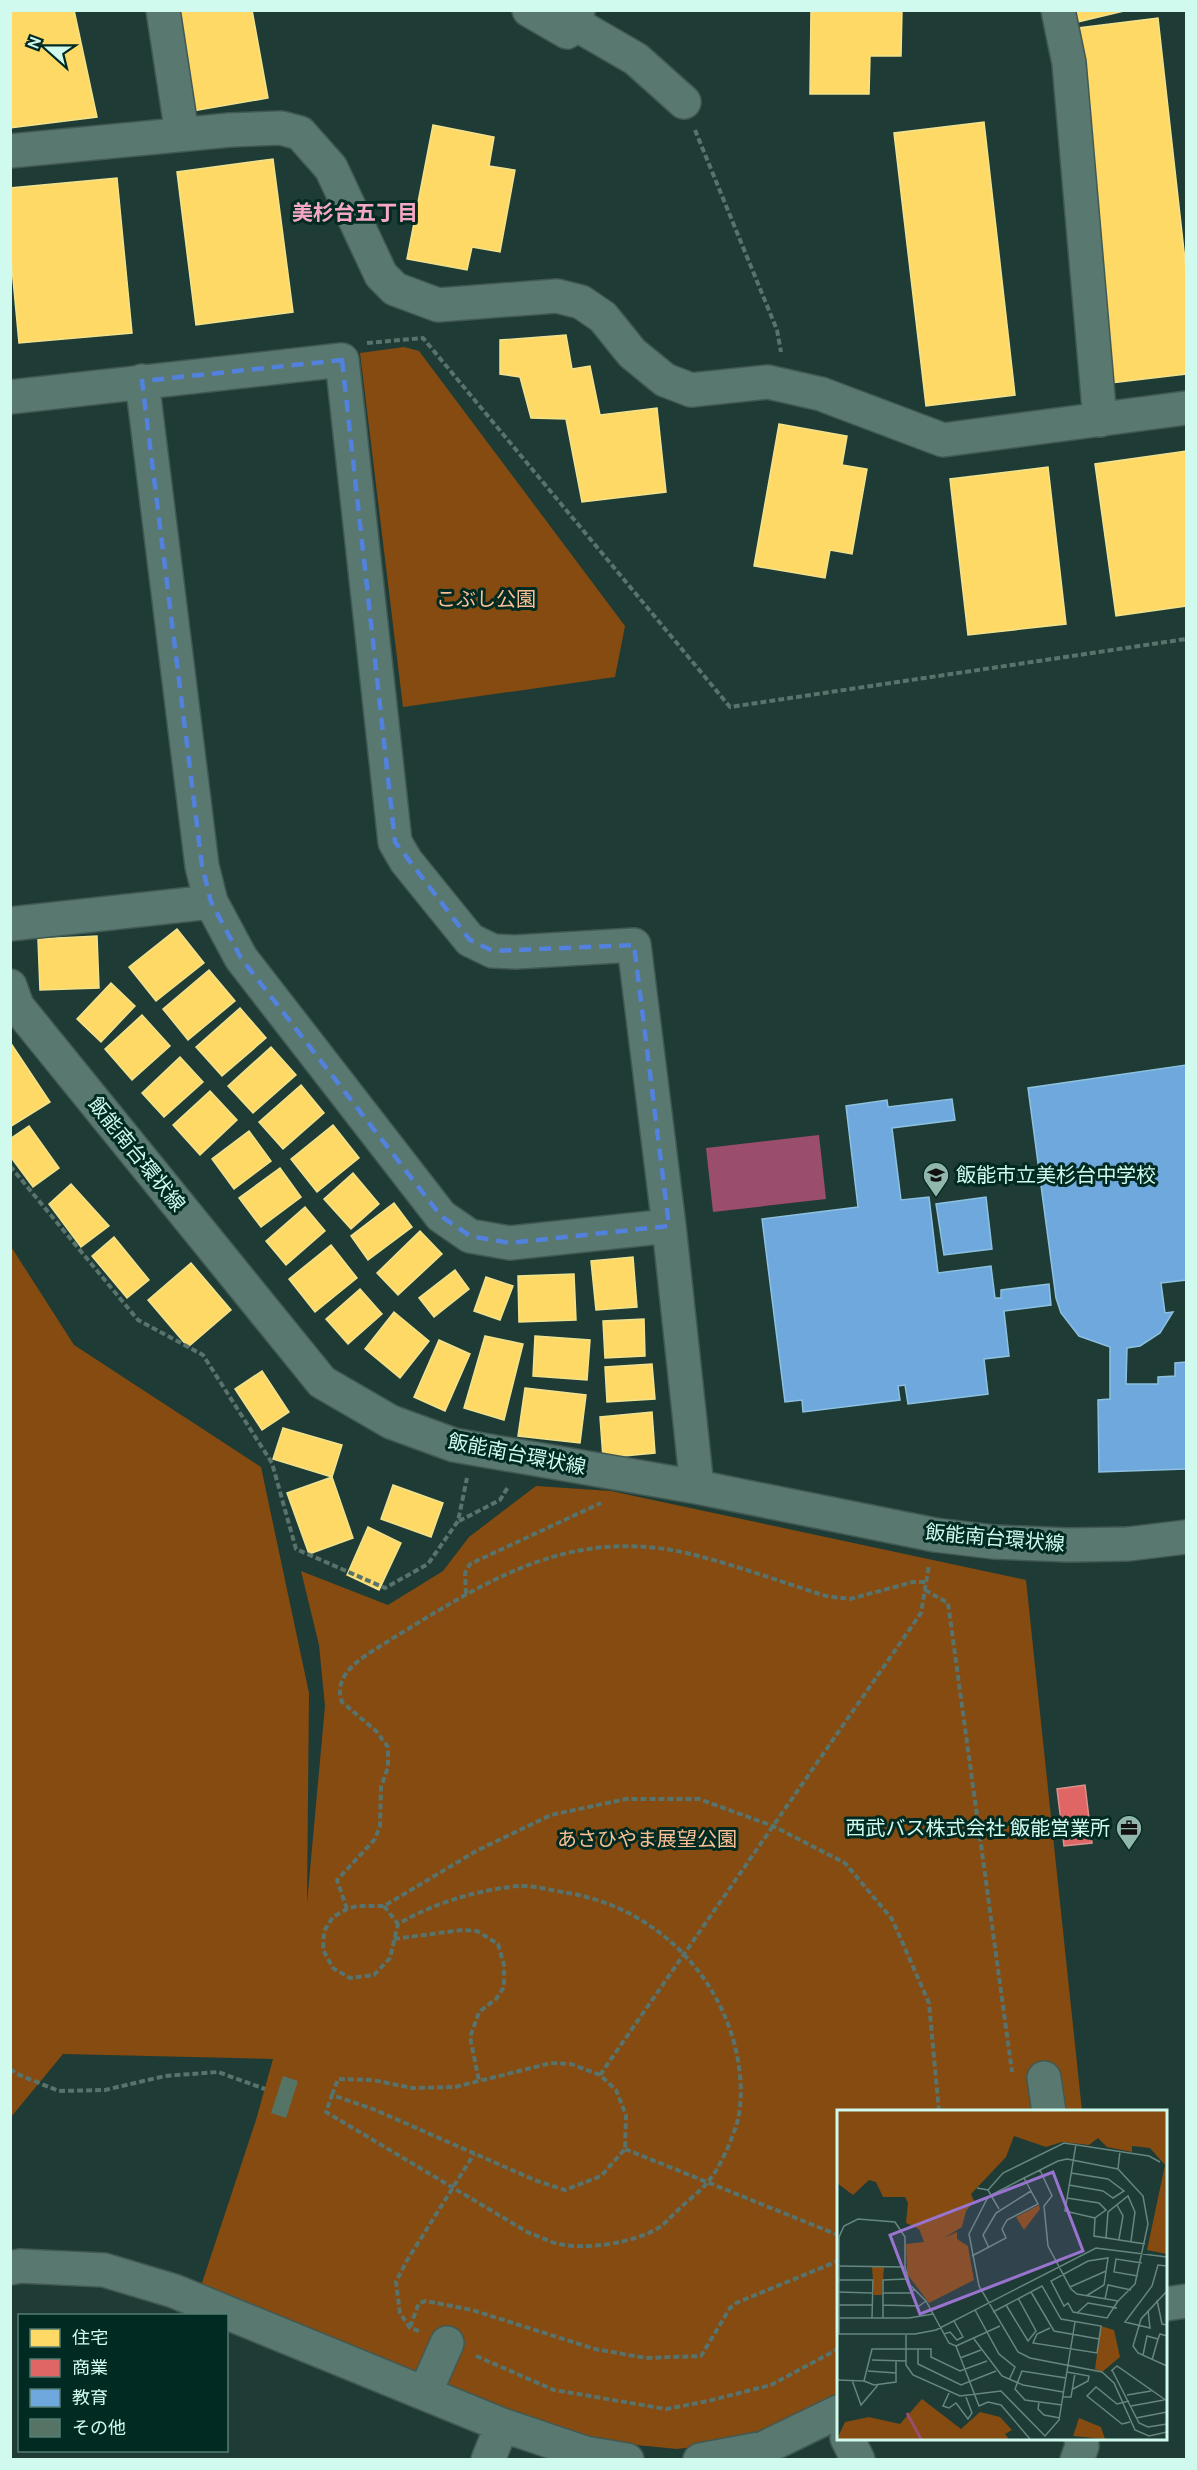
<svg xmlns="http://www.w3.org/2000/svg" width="1197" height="2470" font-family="Cabin,'Noto Sans JP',sans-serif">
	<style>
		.green { fill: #854b10 }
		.water { fill: #9b4d6d }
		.homes { fill: #ffd966; stroke: #f1e38e; stroke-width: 1.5 }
		.shops { fill: #e06666; stroke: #db928e; stroke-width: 1.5 }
		.schools { fill: #6fa8dc; stroke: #8cc1e1; stroke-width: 1.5 }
		.building { fill: #557466 }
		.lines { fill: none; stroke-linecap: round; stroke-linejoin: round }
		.minor-casing { stroke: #425953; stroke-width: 36 }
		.path { stroke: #58726c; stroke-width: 4; stroke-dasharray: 6 3; stroke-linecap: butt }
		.minor { stroke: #587870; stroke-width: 33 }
		.marked { fill: none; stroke: #5282de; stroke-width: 4.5; stroke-dasharray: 12 8; stroke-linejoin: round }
		.labels { text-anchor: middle; stroke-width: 6; stroke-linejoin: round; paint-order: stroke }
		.park-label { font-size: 20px; fill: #fdbf94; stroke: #012b22 }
		.street-label { font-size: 20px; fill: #cffaed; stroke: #012b22 }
		.poi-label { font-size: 20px; fill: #cffaed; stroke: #012b22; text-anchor: start }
		.neighbourhood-label { font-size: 21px; font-weight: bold; fill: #f6a7c4; stroke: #012b22 }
		.inset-river { fill: none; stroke: #9b4d6d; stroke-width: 3 }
		.inset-road { fill: none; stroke: #65877f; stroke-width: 1.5 }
		.view { fill: #9874cf; fill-opacity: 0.15; stroke: #9874cf; stroke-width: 3 }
		.inset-edge { fill: none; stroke: #cffaed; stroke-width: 3 }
	</style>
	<rect width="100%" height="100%" fill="#1f3b35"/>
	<path class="green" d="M 404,347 L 419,351 L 625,626 L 615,677 L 403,707 L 360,353 Z
		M 10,1245 L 74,1345 L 261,1467 L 309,1693 L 307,1903 L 325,1706 L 319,1645 L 301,1571 L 388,1605 L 443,1571 L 469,1537 L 536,1486 L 611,1491 L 1026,1580 L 1082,2111 L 838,2112 L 838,2395 L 771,2431 L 733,2442 L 677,2449 L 595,2441 L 534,2424 L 199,2292 L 256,2120 L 273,2059 L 63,2054 L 11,2117 Z"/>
	<path class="water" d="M 819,1135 L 826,1199 L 713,1212 L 706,1148 Z"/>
	<path class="homes" d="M 10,10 L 74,10 L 97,117 L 10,128 Z
		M 175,10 L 252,10 L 268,98 L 193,111 Z
		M 811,10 L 902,10 L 901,56 L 870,56 L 869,94 L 810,94 Z
		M 1065,10 L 1128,10 L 1069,24 Z
		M 1158,18 L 1186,269 L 1186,374 L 1111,383 L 1070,29 Z
		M 984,122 L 1015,395 L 926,406 L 894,133 Z
		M 433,125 L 494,137 L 489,166 L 515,170 L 500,252 L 472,247 L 467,270 L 407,259 Z
		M 273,159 L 293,312 L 196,325 L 177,172 Z
		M 117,178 L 132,333 L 19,343 L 10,247 L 10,188 Z
		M 566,335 L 572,369 L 590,366 L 600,415 L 657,408 L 666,492 L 582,502 L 566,419 L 531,418 L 520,377 L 500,374 L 500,340 Z
		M 779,424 L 847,436 L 842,465 L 867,469 L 852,554 L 830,550 L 825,578 L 754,566 Z
		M 1186,451 L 1186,606 L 1116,616 L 1095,464 Z
		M 1048,467 L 1066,624 L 968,635 L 950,479 Z
		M 177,929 L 204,963 L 156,1001 L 129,967 Z
		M 97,936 L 99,988 L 40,990 L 38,939 Z
		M 209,970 L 235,1001 L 188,1040 L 163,1009 Z
		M 111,983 L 135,1006 L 101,1042 L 77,1019 Z
		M 240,1008 L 266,1038 L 222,1076 L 196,1047 Z
		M 142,1015 L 170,1046 L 132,1080 L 105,1049 Z
		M 10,1042 L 50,1102 L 10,1127 Z
		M 271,1047 L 296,1075 L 253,1113 L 228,1086 Z
		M 180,1057 L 203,1082 L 164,1117 L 142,1093 Z
		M 301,1085 L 324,1113 L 283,1149 L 259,1122 Z
		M 210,1091 L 237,1120 L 200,1155 L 173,1125 Z
		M 333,1125 L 359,1158 L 317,1192 L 291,1159 Z
		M 29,1126 L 59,1168 L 33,1187 L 10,1156 L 10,1139 Z
		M 249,1131 L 271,1161 L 234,1189 L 212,1159 Z
		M 280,1168 L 301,1197 L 261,1227 L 239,1198 Z
		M 353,1173 L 379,1204 L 351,1229 L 324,1199 Z
		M 71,1184 L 109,1226 L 81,1247 L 49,1204 Z
		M 394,1203 L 412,1227 L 368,1260 L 351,1236 Z
		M 305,1207 L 325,1231 L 286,1265 L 266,1241 Z
		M 420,1231 L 442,1254 L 398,1295 L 377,1273 Z
		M 114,1237 L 149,1280 L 127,1298 L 92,1256 Z
		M 331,1245 L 357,1278 L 315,1312 L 289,1279 Z
		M 633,1257 L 637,1307 L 596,1310 L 591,1261 Z
		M 191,1263 L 231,1310 L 188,1347 L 148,1300 Z
		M 455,1270 L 469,1289 L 434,1317 L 419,1298 Z
		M 574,1274 L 576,1320 L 519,1322 L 518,1276 Z
		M 486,1277 L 513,1286 L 500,1320 L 474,1311 Z
		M 360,1289 L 382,1314 L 348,1344 L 326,1319 Z
		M 394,1312 L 429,1341 L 400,1378 L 365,1349 Z
		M 644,1319 L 645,1356 L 605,1358 L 603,1321 Z
		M 485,1336 L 523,1344 L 504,1420 L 464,1408 Z
		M 535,1336 L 590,1340 L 587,1380 L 533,1376 Z
		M 439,1340 L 470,1354 L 445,1411 L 414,1397 Z
		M 652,1364 L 655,1399 L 607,1402 L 605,1367 Z
		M 262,1371 L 289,1412 L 262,1430 L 235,1389 Z
		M 525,1388 L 586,1395 L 580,1443 L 518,1436 Z
		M 652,1412 L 655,1453 L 603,1458 L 600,1417 Z
		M 283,1428 L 342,1445 L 332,1477 L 273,1459 Z
		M 332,1477 L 353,1538 L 309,1554 L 287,1493 Z
		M 393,1485 L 443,1503 L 431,1537 L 381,1519 Z
		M 368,1527 L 401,1543 L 379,1590 L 347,1575 Z"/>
	<path class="shops" d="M 1085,1785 L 1092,1843 L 1064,1846 L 1057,1789 Z"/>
	<path class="schools" d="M 1186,1065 L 1186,1280 L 1161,1283 L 1165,1313 L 1173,1312 L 1160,1333 L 1140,1346 L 1127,1348 L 1126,1384 L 1158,1384 L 1158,1377 L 1175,1376 L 1175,1363 L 1186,1362 L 1186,1469 L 1099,1472 L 1098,1400 L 1110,1399 L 1110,1347 L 1079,1336 L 1061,1313 L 1056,1298 L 1028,1088 Z
		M 952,1099 L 955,1120 L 892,1128 L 901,1200 L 929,1197 L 938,1273 L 991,1266 L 995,1298 L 1001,1298 L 1001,1290 L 1049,1284 L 1051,1305 L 1004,1311 L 1009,1356 L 984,1359 L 988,1394 L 908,1404 L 905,1385 L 898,1386 L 900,1400 L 803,1412 L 802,1400 L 785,1402 L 762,1219 L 858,1207 L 846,1106 L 887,1100 L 888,1107 Z
		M 986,1197 L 992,1249 L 944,1255 L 936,1204 Z"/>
	<path class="building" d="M 283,2076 L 298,2081 L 286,2118 L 271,2113 Z"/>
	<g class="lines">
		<g class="minor-casing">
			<path id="minor" d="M 163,10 L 182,134
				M 529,10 L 567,32 L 578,11
				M 1058,10 L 1069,63 L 1100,420
				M 572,22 L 636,59 L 684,102
				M 10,151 L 230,130 L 281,128 L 300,133 L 331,168 L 381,275 L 395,289 L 438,305 L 557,296 L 581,302 L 603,317 L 632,353 L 665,380 L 691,390 L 768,382 L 821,394 L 943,440 L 1186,408
				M 142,381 L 202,866 L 211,902 L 241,958 L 441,1216 L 470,1236 L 510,1243 L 669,1226
				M 10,397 L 342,360 L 395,842 L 406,861 L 470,940 L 493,951 L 516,952 L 634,945 L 669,1226 L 697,1487
				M 10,924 L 211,902
				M 10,986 L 17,1006 L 322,1382 L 391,1422 L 454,1445 L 697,1487 L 935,1535 L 994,1542 L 1069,1545 L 1128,1544 L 1186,1537
				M 1044,2078 L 1049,2112
				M 10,2268 L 20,2266 L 104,2270 L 174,2291 L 502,2425
				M 1166,2304 L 1186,2301
				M 425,2393 L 447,2343
				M 847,2438 L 858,2460
				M 488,2460 L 502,2425 L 585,2453 L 627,2460
				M 700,2460 L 764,2448 L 838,2412
				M 1077,2460 L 1082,2446 L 1081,2438"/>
		</g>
		<path class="path" d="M 695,130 L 777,330 L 781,352
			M 367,343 L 423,338 L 730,707 L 1186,639
			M 10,1166 L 138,1320 L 203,1355 L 272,1463 L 296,1549 L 385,1588 L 428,1564 L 458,1521 L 467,1478
			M 459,1521 L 500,1500 L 508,1487
			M 925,1590 L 948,1603 L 1012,2072
			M 466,1594 L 465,1573 L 470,1564 L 601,1503
			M 384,1906 L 398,1924
			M 347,1909 L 337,1880 L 375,1839 L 380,1826 L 381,1787 L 388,1767 L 388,1747 L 376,1731 L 342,1702 C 331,1671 369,1654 390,1640 C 485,1582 565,1528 682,1552 C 731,1563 778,1581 826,1596 L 850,1599 L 913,1582 L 926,1582
			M 394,1939 L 462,1930 L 477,1931 L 498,1944 L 504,1965 L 504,1987 L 496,1999 L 479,2012 L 470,2037 L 479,2081
			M 10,2069 L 17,2074 L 59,2091 L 105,2090 L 165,2076 L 218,2072 L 265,2089
			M 600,2075 L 921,1613 L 929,1565
			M 332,2095 L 338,2079 L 373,2080 L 412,2088 L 455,2087 L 551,2063 L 571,2064 L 600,2075 L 616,2090 L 626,2115 L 625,2149 L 601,2176 L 565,2190 L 537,2181 L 373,2109 L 332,2095 L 326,2112 L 529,2233 C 539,2236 549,2242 559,2244 C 587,2250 635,2243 660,2227 C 666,2223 671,2216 677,2211 C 686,2202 698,2193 707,2183 C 720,2168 731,2142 737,2123 C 743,2101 741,2076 737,2055 C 720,1972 652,1907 568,1893 C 553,1891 534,1885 518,1886 C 477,1890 434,1903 398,1924 L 390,1958 L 374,1975 L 350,1978 L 333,1968 L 323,1950 L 324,1931 L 333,1917 L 347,1909 L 357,1906 L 384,1906 L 478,1850 L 551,1815 L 626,1799 L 699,1799 L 773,1826 L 845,1863 L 892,1919 L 929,2003 L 939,2112
			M 625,2149 L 838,2235
			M 410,2327 L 419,2303 L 426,2301 L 472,2310 L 595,2349 L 646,2358 L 701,2356 L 730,2308 L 736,2303 L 838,2261
			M 419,2331 L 410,2328 L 400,2313 L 396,2282 L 406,2262 L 474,2154
			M 476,2356 L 554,2390 L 666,2409 L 708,2401 L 771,2385 L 838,2349"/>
		<use href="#minor" class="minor"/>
	</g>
	<path class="marked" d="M 342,360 L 395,842 L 470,940 L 493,951 L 634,945 L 669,1226 L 510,1243 L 470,1236 L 441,1216 L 241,958 L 211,902 L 202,866 L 142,381 Z"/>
	<defs>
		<g id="school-pin" transform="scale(1.35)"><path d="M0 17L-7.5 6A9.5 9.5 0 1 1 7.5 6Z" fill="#91b7ad" stroke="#012b22"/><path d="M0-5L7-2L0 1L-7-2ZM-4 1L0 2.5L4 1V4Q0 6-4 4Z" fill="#111"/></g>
		<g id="office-pin" transform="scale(1.35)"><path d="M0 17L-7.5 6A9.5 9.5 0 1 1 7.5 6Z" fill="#91b7ad" stroke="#012b22"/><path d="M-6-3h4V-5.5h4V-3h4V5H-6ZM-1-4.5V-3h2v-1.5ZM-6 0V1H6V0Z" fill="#111"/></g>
	</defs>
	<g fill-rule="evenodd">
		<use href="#school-pin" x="936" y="1175"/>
		<use href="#office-pin" x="1129" y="1828"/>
	</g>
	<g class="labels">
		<g class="park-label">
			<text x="486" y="606">こぶし公園</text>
			<text x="647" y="1846">あさひやま展望公園</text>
		</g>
		<g class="street-label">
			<text transform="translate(137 1154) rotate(51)" y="7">飯能南台環状線</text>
			<text transform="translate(517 1454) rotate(11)" y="7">飯能南台環状線</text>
			<text transform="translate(995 1538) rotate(5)" y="7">飯能南台環状線</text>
		</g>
		<g class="poi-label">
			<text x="956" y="1182">飯能市立美杉台中学校</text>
			<text x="1110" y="1835" text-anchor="end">西武バス株式会社 飯能営業所</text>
		</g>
		<g class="neighbourhood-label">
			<text x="355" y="220">美杉台五丁目</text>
		</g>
	</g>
	<g transform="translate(837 2110)">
		<rect width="330" height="330" fill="#1f3b35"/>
		<path d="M 0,1 L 330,1 L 330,144 L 310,140 L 328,55 L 313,38 L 295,36 L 295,42 L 270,37 L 261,28 L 252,35 L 225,32 L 209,37 L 177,26 L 169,47 L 134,84 L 137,91 L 129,101 L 125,117 L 107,128 L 120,122 L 120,129 L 131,136 L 137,170 L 92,193 L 70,164 L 69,134 L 87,132 L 82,119 L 69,113 L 71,93 L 68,87 L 46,87 L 39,72 L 32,70 L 16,85 L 0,73 ZM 202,95 L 203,99 L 187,120 L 179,107 ZM 35,157 L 47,157 L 45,185 L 37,185 ZM 264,216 L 277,220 L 283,247 L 265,262 L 258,259 ZM 85,289 L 124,319 L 143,302 L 163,307 L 175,320 L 168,324 L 172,329 L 0,329 L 8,312 L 32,307 L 63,314 ZM 242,308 L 264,317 L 268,329 L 236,326 Z" fill="#854b10"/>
		<path class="inset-river" d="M 70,303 L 84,329"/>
		<path class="inset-road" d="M 239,34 L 228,101 L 258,108M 281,59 L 283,41M 203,60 L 215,86 L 207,96 L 211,136 L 234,179 L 240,184 L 281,191 L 298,174 L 311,114 L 306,86 L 281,59 L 230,49 L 221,51 L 189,67 L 154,85 L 150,89 L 132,124 L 142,176 L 181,242 L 193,248 L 265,262 L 277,273 L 298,320 L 312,326 L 330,322M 232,75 L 266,81 L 276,88 L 287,81 L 271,69 L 234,63M 140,78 L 151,80 L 162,99M 151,80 L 166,63 L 227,33 L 312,46 L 323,52M 230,88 L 262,93 L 269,100 L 258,108 L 257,126 L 308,134M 280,95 L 286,106 L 282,129M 269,128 L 271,102 L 291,86 L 298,102 L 294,131M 152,138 L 146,125 L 159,103 L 194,81M 135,146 L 169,128 L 165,119 L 170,110 L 201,94 L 187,68M 0,156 L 68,157 L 73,175 L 89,191 L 112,233 L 119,236 L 142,296 L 151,292 L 164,295 L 193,329M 301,166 L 277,162 L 279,149 L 305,153M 1,170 L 36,170 L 35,208M 233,177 L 269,161M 330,181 L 304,209 L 296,236 L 301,243 L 330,256M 0,182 L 36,183M 194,182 L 217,221 L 262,229M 46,183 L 74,183 L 77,179M 249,186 L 267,175 L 271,148 L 251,151 L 214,171 L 227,196 L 231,193 L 236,202 L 270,208 L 281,191M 268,189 L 271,175 L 294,180M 320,190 L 325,214 L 330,215M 2,195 L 35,195M 46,195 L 82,196 L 89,191M 169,195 L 191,231 L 199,221 L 181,188M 138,200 L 162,244 L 178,257 L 172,270M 311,200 L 313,218 L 288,212 L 315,176 L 321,155 L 330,156M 156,202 L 205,176 L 224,209 L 264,216 L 260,243 L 196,233 L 200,224 L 213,218M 240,203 L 251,193 L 280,198M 2,208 L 72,208 L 96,204M 46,208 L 46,170 L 70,169M 0,224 L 78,224 L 99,220 L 259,138 L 330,147M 2,224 L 2,127 L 7,116 L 21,109 L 58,112 L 68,127 L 68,157M 107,224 L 113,222 L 120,230 L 126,227 L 117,211M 69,225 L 69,255 L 76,265 L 123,286 L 164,281 L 208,326 L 222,310 L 238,212M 137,229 L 165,266 L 186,275 L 226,282M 119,236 L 163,216M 81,239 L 81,254 L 124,275 L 159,261M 306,245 L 310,226 L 321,229 L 323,224 L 330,226M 123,248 L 144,240M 35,250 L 69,251M 315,250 L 321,229M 275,260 L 302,313 L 311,317 L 330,314M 31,261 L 59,263M 274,261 L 280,256 L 330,291M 230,262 L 252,266 L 251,271 L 236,279M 0,270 L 27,271 L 35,239 L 94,239 L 94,247 L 123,261 L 150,251M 15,270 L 24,295 L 41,275M 27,271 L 37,275 L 59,272 L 59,251M 112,283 L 106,296 L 112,298 L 119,293 L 131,309 L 135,303 L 129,287M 290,285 L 314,281M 226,287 L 234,287 L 238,263M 292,291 L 280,294 L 259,277 L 250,286 L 285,314 L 293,312M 202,292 L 201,299 L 207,305 L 223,308M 225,295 L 188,290 L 178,279 L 185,261 L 229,268M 294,296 L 327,290M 299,308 L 330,302"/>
		<path class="view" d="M 216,62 L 246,141 L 83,204 L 53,125 Z"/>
		<rect width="330" height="330" class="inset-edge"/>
	</g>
	<rect width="1197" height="2470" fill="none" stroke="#cffaed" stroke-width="24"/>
	<rect x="18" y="2314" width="210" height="138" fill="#012b22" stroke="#537e73" stroke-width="1.5"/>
	<rect x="30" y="2329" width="30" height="18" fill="#ffd966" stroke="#537e73" stroke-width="1.5"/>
	<text x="72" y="2344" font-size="18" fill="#cffaed">住宅</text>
	<rect x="30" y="2359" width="30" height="18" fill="#e06666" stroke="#537e73" stroke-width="1.5"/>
	<text x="72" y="2374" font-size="18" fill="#cffaed">商業</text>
	<rect x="30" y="2389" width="30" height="18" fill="#6fa8dc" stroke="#537e73" stroke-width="1.5"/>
	<text x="72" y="2404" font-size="18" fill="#cffaed">教育</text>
	<rect x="30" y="2419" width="30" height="18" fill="#557466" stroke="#537e73" stroke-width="1.5"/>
	<text x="72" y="2434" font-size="18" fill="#cffaed">その他</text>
	<g transform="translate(48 48) rotate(291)" stroke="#012b22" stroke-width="4.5" paint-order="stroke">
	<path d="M0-4.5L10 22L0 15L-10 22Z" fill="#cffaed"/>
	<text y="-9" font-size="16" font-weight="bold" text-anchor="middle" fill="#cffaed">N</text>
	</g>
</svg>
